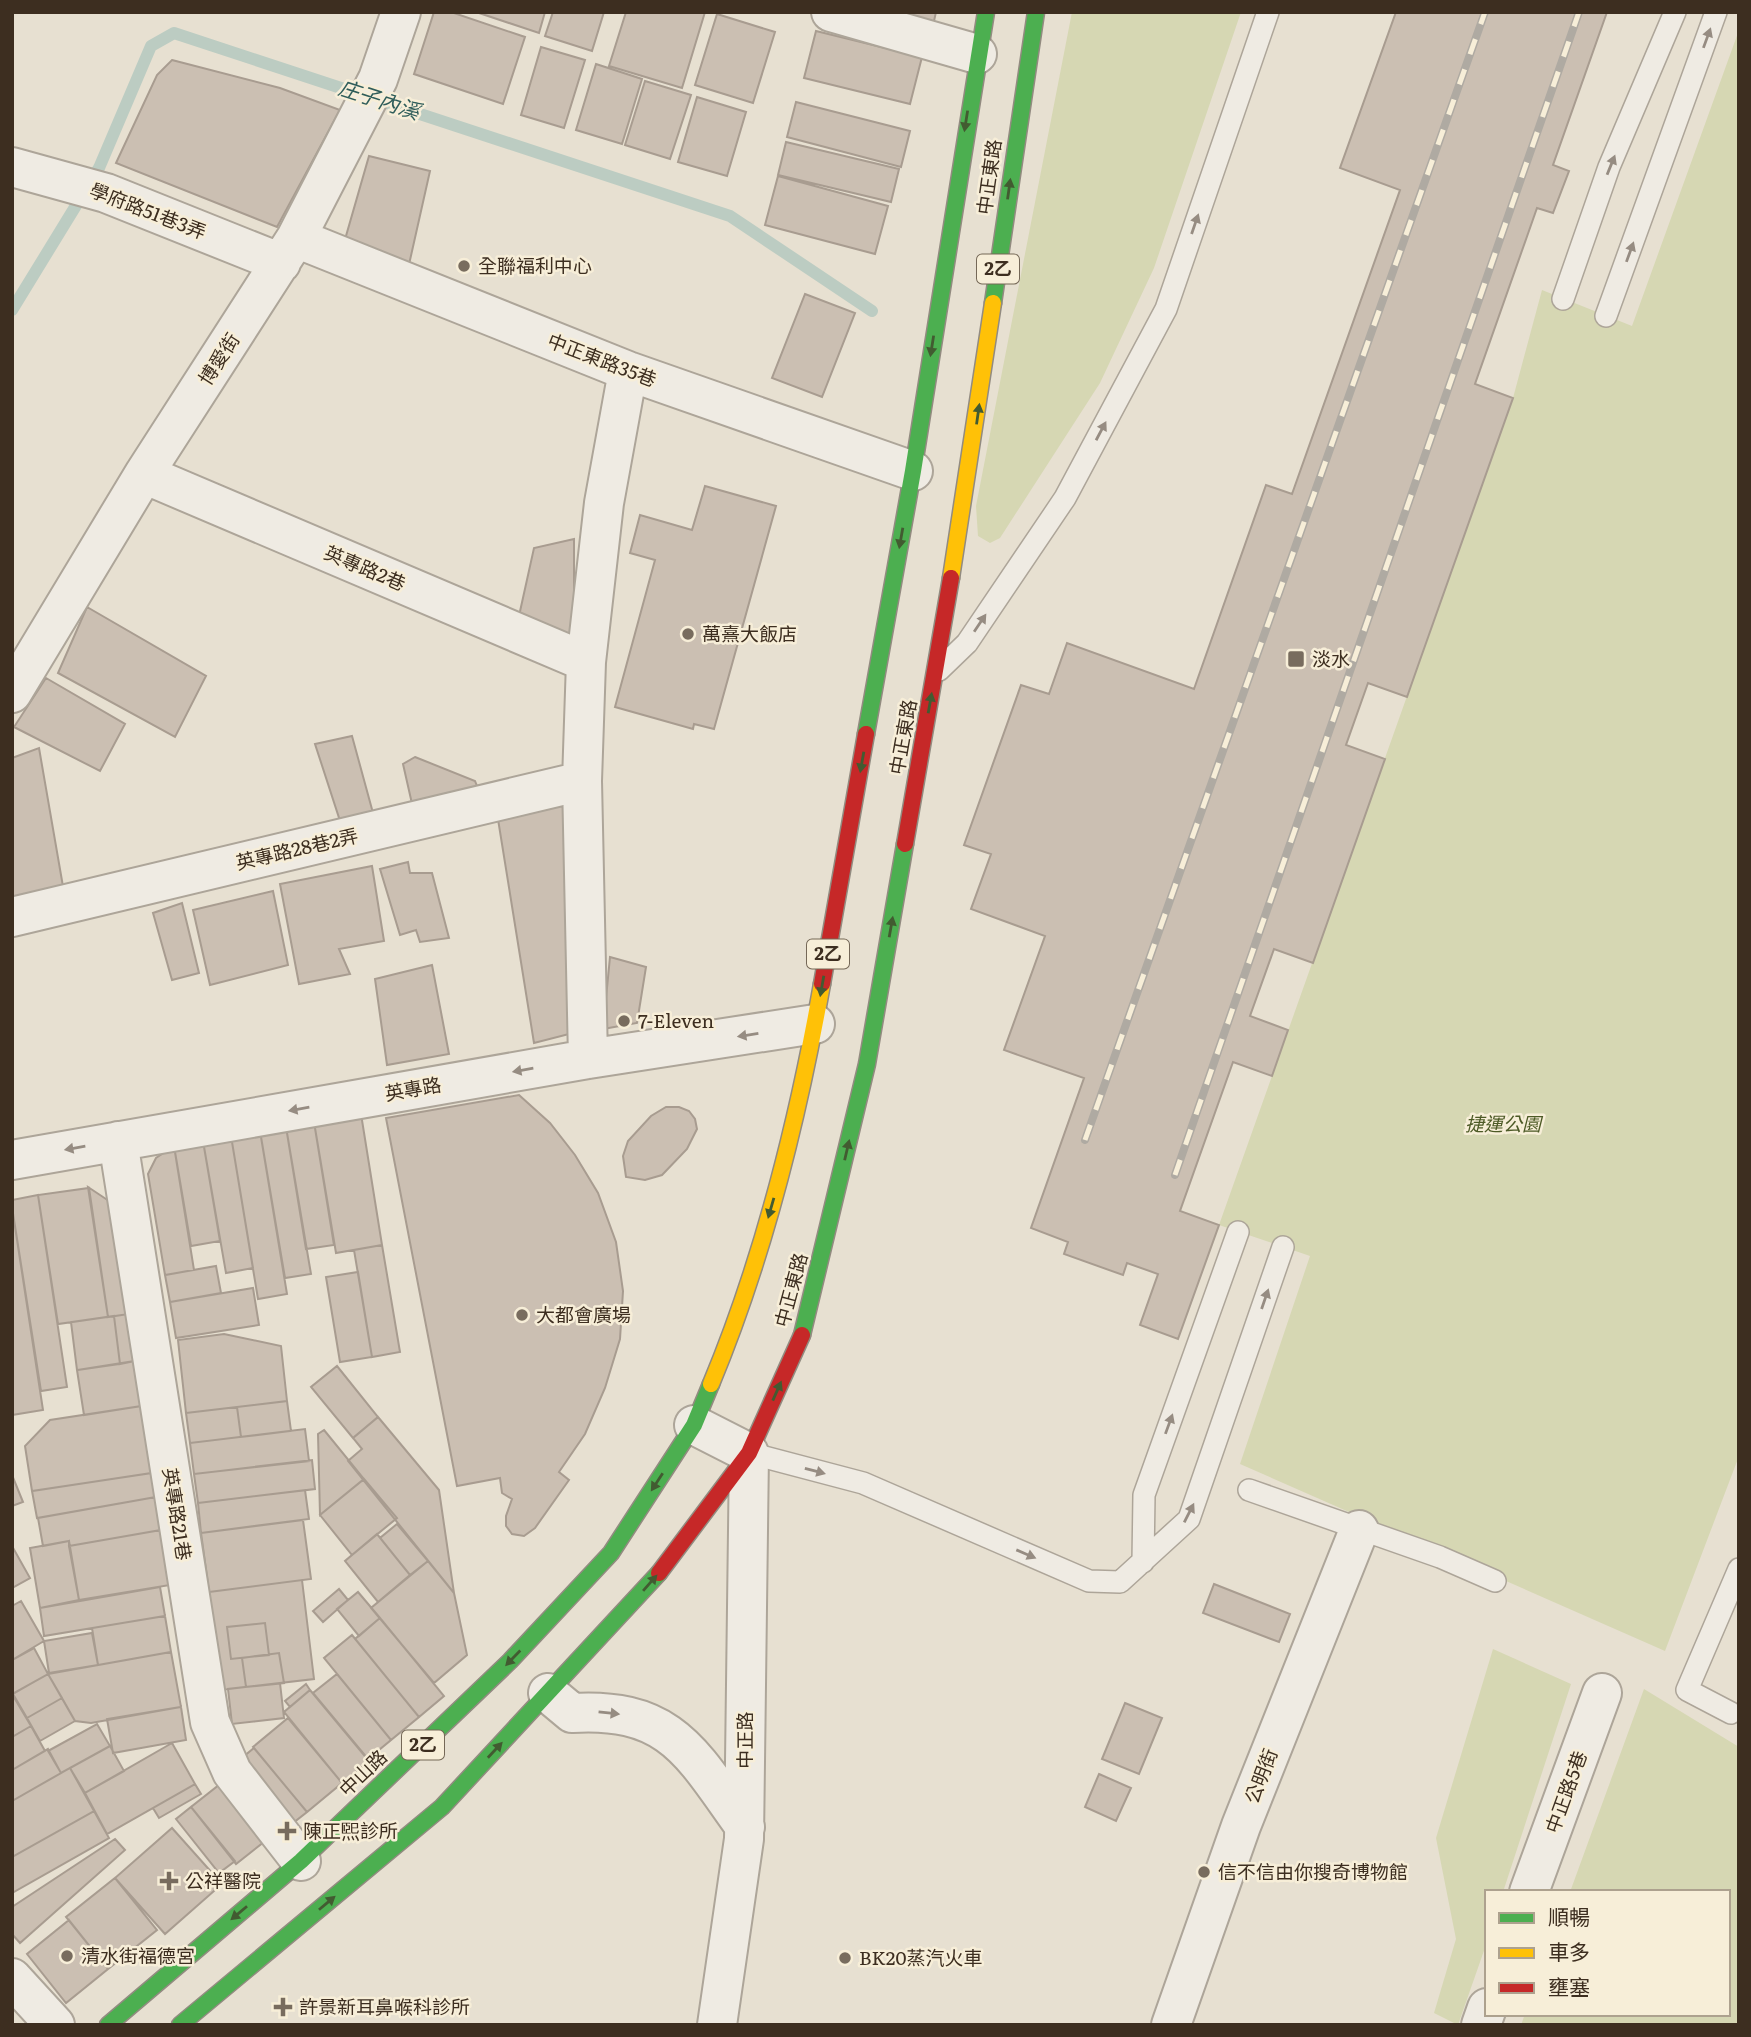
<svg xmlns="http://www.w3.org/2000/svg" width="1751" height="2037" font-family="Literata,'Noto Sans TC',serif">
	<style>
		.green { fill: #d6d7b3 }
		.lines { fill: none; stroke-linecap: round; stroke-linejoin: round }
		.stream { stroke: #bcccc2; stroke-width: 12 }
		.building { fill: #cbbfb2; stroke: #a89c90; stroke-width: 2 }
		.lane-casing { stroke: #ada599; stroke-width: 24 }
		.street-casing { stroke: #ada599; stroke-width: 42 }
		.fast-casing { stroke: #928b80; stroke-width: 19 }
		.slow-casing { stroke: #928b80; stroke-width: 19 }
		.jam-casing { stroke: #928b80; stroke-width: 19 }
		.lane { stroke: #efebe3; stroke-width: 21 }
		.street { stroke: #efebe3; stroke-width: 38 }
		.fast { stroke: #4caf50; stroke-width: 16 }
		.slow { stroke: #ffc107; stroke-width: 16 }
		.jam { stroke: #c62828; stroke-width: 16 }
		.rail-casing { stroke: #afaaa2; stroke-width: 8 }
		.rail { stroke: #f7eed8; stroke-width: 5; stroke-dasharray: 16; stroke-linecap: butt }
		.oneway { fill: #968c82 }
		.oneway2 { fill: #425b31 }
		.poi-dot { fill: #786c5e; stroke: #f7eed8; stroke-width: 2.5 }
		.labels { text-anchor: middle; stroke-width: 5; stroke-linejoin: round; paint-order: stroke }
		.shield { fill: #f7eed8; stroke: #756857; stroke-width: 2 }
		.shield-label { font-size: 18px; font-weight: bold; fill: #3d2e20 }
		.street-label { font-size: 19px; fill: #3d2e20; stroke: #f7eed8 }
		.poi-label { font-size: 19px; fill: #3d2e20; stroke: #f7eed8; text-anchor: start }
		.park-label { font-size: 19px; font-style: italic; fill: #4d5a26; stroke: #f7eed8 }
		.water-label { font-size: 21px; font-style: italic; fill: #2f5d5a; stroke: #f7eed8 }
	</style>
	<rect width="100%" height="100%" fill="#e7e0d1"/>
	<path class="green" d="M 1072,12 L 1241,12 L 1154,268 L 1100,383 L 1000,538 L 990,543 L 978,536 L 976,506 Z
		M 1739,30 L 1739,1456 L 1665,1651 L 1240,1464 L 1310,1256 L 1219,1225 L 1513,398 L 1542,290 L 1632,326 Z
		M 1493,1649 L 1571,1684 L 1503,1892 L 1487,1892 L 1487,1942 L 1458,2025 L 1434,2013 L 1456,1939 L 1436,1838 Z
		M 1644,1689 L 1739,1747 L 1739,2025 L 1521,2025 L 1525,2014 L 1728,2014 L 1728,1892 L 1570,1892 Z"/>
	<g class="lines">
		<path class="stream" d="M 12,310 L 99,168 L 151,46 L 174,33 L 730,216 L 872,311"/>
	</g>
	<path class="building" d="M 434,12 L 451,12 L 525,37 L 503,104 L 414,74 Z
		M 476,12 L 545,12 L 539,33 Z
		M 553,12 L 604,12 L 592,51 L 545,36 Z
		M 626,12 L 705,12 L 682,88 L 609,66 Z
		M 842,12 L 936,12 L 932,30 Z
		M 1396,12 L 1607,12 L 1553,165 L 1569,171 L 1553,213 L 1537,208 L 1475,384 L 1513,398 L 1420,660 L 1407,697 L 1368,683 L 1346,745 L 1385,759 L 1313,963 L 1274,949 L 1250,1016 L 1288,1030 L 1272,1076 L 1233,1062 L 1180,1211 L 1219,1225 L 1178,1339 L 1140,1325 L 1158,1274 L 1127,1263 L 1123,1275 L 1064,1254 L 1068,1242 L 1031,1228 L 1084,1078 L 1004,1050 L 1045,936 L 971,909 L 991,854 L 964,845 L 1021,685 L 1049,694 L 1067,643 L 1194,689 L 1266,485 L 1292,494 L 1400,190 L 1340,168 Z
		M 717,14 L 775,32 L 753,103 L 695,85 Z
		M 816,31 L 922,57 L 910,104 L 804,78 Z
		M 541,47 L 585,60 L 564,128 L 521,115 Z
		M 172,60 L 280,88 L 340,110 L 277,227 L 116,163 L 157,75 Z
		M 596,64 L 642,79 L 622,144 L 576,130 Z
		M 645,81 L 691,95 L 670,159 L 625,145 Z
		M 697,97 L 746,112 L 727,176 L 678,162 Z
		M 796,102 L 910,131 L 901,167 L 787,137 Z
		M 786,142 L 899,169 L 891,202 L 778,175 Z
		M 369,156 L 430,171 L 408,269 L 344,243 Z
		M 778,176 L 888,206 L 875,254 L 765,225 Z
		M 805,294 L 855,313 L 822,397 L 772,378 Z
		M 705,486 L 776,506 L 714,729 L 694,724 L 693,729 L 615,707 L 655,560 L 630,553 L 640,515 L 692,530 Z
		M 574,539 L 574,649 L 517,625 L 534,548 Z
		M 87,607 L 206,676 L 175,737 L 58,673 Z
		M 46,678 L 125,724 L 100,771 L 14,727 Z
		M 352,736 L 376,824 L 343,830 L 315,744 Z
		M 39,748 L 65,898 L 12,909 L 12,758 Z
		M 415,757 L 475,781 L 481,796 L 415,817 L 403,764 Z
		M 566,801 L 573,1033 L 534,1043 L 497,813 Z
		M 408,862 L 410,873 L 432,873 L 449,938 L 420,942 L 416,930 L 400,935 L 380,869 Z
		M 372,866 L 384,941 L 339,949 L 350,974 L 299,984 L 280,884 Z
		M 273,891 L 288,965 L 210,985 L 193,910 Z
		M 182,903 L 199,973 L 172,980 L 153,913 Z
		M 610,957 L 646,967 L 637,1023 L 603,1029 Z
		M 432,965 L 449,1054 L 387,1065 L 375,979 Z
		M 519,1095 L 550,1123 L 575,1155 L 598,1193 L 616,1242 L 623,1291 L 620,1339 L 605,1388 L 585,1434 L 559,1472 L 569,1480 L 535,1528 L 524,1536 L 512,1534 L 506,1526 L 506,1516 L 512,1499 L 502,1493 L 500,1478 L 457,1486 L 386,1118 Z
		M 666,1107 L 679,1107 L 689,1111 L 695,1119 L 697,1129 L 687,1149 L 662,1175 L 645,1180 L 626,1177 L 623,1156 L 628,1141 L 651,1116 Z
		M 361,1114 L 382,1245 L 336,1253 L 314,1122 Z
		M 314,1122 L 334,1245 L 306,1249 L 286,1127 Z
		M 286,1127 L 311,1274 L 285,1278 L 260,1131 Z
		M 260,1131 L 287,1294 L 258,1299 L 231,1136 Z
		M 231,1136 L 253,1268 L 226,1273 L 203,1141 Z
		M 203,1141 L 220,1241 L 191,1246 L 174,1146 Z
		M 174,1146 L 194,1270 L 165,1275 L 148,1174 L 156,1158 Z
		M 88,1187 L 112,1203 L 129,1314 L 108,1317 Z
		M 89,1188 L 108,1317 L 58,1324 L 38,1195 Z
		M 38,1195 L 67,1387 L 41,1391 L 12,1207 L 12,1200 Z
		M 12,1207 L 43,1410 L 12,1415 Z
		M 382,1245 L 400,1352 L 372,1357 L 354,1250 Z
		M 216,1266 L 221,1293 L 170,1302 L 165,1275 Z
		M 358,1272 L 372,1357 L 340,1362 L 326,1277 Z
		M 253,1288 L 259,1325 L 176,1338 L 170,1302 Z
		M 129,1314 L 135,1361 L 120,1364 L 114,1316 Z
		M 114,1316 L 120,1364 L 77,1370 L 71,1322 Z
		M 224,1334 L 281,1346 L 287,1401 L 186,1413 L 178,1340 Z
		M 135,1361 L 142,1406 L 84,1415 L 77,1370 Z
		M 337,1366 L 378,1417 L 353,1438 L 311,1387 Z
		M 287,1401 L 291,1431 L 241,1437 L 237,1407 Z
		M 142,1406 L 152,1473 L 32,1491 L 25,1446 L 50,1420 Z
		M 237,1407 L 241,1437 L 190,1443 L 186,1413 Z
		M 378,1417 L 439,1490 L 454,1593 L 348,1461 L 362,1449 L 353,1438 Z
		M 305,1429 L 309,1461 L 194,1474 L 190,1443 Z
		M 324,1430 L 364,1479 L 320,1515 L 318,1434 Z
		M 312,1460 L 315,1489 L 198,1503 L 194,1474 Z
		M 152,1473 L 156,1497 L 37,1518 L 32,1491 Z
		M 12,1475 L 23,1502 L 12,1506 Z
		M 364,1479 L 397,1518 L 352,1555 L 320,1515 Z
		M 305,1490 L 309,1519 L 201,1533 L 198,1503 Z
		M 156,1497 L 161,1530 L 69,1546 L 69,1541 L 43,1546 L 38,1518 Z
		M 303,1520 L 311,1579 L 209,1592 L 201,1533 Z
		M 397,1524 L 428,1561 L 410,1575 L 380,1538 Z
		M 161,1530 L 170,1585 L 79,1600 L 69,1546 Z
		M 377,1534 L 410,1575 L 378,1602 L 345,1561 Z
		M 69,1541 L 79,1600 L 40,1608 L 30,1548 Z
		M 12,1546 L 30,1578 L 12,1588 Z
		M 428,1561 L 454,1593 L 467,1655 L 434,1683 L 371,1608 Z
		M 302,1580 L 314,1679 L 221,1690 L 209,1592 Z
		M 1214,1584 L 1290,1614 L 1279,1642 L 1203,1613 Z
		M 160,1587 L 165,1616 L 44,1636 L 40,1608 Z
		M 339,1589 L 348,1600 L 323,1622 L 313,1611 Z
		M 358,1592 L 380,1618 L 359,1636 L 337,1609 Z
		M 21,1601 L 44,1641 L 12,1660 L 12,1606 Z
		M 165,1616 L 171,1652 L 98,1665 L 92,1628 Z
		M 380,1618 L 444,1696 L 419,1717 L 355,1639 Z
		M 265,1623 L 269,1655 L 231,1659 L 227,1627 Z
		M 92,1633 L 98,1665 L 49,1673 L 44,1641 Z
		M 352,1635 L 419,1717 L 391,1740 L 324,1658 Z
		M 34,1648 L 48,1674 L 12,1694 L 12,1660 Z
		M 171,1652 L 181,1707 L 91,1723 L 75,1721 L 48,1674 Z
		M 279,1653 L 284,1683 L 246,1687 L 242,1658 Z
		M 48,1674 L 62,1698 L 27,1718 L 13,1694 Z
		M 337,1674 L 391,1740 L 368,1759 L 313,1693 Z
		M 280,1683 L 284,1718 L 232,1724 L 228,1689 Z
		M 306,1684 L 310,1690 L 290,1707 L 285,1701 Z
		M 310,1690 L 369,1761 L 342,1783 L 284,1712 Z
		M 12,1694 L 31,1726 L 12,1737 Z
		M 62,1698 L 75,1721 L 40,1741 L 27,1718 Z
		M 1125,1703 L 1162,1718 L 1139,1774 L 1102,1759 Z
		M 181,1707 L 186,1740 L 113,1753 L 107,1719 Z
		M 288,1718 L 342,1783 L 307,1812 L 253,1747 Z
		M 97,1724 L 110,1746 L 61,1773 L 48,1751 Z
		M 31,1726 L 45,1751 L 12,1770 L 12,1737 Z
		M 172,1743 L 195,1784 L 107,1834 L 85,1793 Z
		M 110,1746 L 124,1771 L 85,1793 L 70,1768 Z
		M 254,1748 L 307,1812 L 284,1830 L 232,1766 Z
		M 48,1749 L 61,1773 L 12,1801 L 12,1770 Z
		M 70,1768 L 94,1811 L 12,1857 L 12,1801 Z
		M 1099,1774 L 1131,1788 L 1116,1821 L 1085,1807 Z
		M 224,1781 L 269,1838 L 236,1864 L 191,1807 Z
		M 195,1784 L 201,1794 L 159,1818 L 153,1808 Z
		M 191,1807 L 235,1861 L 219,1873 L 176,1819 Z
		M 94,1811 L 109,1838 L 12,1893 L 12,1857 Z
		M 172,1828 L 222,1884 L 165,1934 L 115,1878 Z
		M 115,1839 L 125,1850 L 20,1943 L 12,1934 L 12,1907 Z
		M 115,1878 L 157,1930 L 108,1969 L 66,1917 Z
		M 69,1920 L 108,1969 L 66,2003 L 27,1954 Z"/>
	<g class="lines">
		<g class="lane-casing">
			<path id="lane" d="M 1563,299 L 1609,167 L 1675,12
				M 1606,316 L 1716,12
				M 939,670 L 967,643 L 1065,498 L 1166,309 L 1268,12
				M 749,1453 L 863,1483 L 1089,1581 L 1120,1582 L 1189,1519 L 1283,1247
				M 1249,1490 L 1440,1557 L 1495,1581
				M 1143,1562 L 1144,1495 L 1238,1232
				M 1731,1713 L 1687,1690 L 1739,1569"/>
		</g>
		<g class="street-casing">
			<path id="street" d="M 831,12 L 977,54
				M 12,167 L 106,193 L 281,263
				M 296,238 L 628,371 L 913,471
				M 144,474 L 586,662 L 604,503 L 628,371
				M 586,662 L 582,781 L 588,1059
				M 12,693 L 144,474 L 296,238 L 378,79 L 401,12
				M 12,917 L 582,781
				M 118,1141 L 210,1722 L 232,1772 L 301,1861
				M 12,1160 L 588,1059 L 815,1024
				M 694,1425 L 749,1453 L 744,1839 L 717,2025
				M 548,1693 L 572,1713 C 672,1707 692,1754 745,1827
				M 1529,1892 L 1602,1693
				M 12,1978 L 55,2025
				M 1171,2025 L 1241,1826 L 1359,1530
				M 1481,2025 L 1487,2008"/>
		</g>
		<g class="fast-casing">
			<path id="fast" d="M 993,303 L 1036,12
				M 866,734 L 913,471 L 986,12
				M 802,1335 L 867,1064 L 905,844
				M 108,2025 L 301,1861 L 510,1661 L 611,1553 L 694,1425 L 711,1384
				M 180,2025 L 442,1807 L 659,1573"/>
		</g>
		<g class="slow-casing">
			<path id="slow" d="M 951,578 L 993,303
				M 711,1384 C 764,1257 798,1119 822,984"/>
		</g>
		<g class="jam-casing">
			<path id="jam" d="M 905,844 L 951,578
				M 822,984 L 866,734
				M 659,1573 L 749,1453 L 802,1335"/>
		</g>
		<use href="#lane" class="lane"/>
		<use href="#street" class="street"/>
		<use href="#fast" class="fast"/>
		<use href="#slow" class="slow"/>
		<use href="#jam" class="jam"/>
		<g class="rail-casing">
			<path id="rail" d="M 1085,1140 L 1485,12
				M 1175,1175 L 1579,12"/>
		</g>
		<use href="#rail" class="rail"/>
	</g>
	<defs><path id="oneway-solid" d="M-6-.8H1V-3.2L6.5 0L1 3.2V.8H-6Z" transform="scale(1.75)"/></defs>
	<g class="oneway">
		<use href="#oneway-solid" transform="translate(1707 38) rotate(-70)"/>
		<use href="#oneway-solid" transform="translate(1611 165) rotate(-68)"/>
		<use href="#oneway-solid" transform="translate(1195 224) rotate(-71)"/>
		<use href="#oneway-solid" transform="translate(1630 252) rotate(-70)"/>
		<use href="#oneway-solid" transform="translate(1101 431) rotate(-62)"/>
		<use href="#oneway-solid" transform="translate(980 623) rotate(-56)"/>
		<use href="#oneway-solid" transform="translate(748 1035) rotate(171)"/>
		<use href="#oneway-solid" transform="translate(523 1070) rotate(170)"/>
		<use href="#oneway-solid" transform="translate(299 1109) rotate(170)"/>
		<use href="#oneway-solid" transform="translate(75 1148) rotate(170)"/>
		<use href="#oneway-solid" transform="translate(1265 1299) rotate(-71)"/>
		<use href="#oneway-solid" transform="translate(1169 1424) rotate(-70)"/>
		<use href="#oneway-solid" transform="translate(815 1471) rotate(15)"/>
		<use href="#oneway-solid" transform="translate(1189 1513) rotate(-63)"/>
		<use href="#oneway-solid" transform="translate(1026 1554) rotate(23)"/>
		<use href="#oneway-solid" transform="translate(609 1713) rotate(6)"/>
	</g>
	<g class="oneway2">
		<use href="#oneway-solid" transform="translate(966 121) rotate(99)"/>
		<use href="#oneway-solid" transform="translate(1009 189) rotate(-82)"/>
		<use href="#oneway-solid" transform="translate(932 346) rotate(99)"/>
		<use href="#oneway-solid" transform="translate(978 414) rotate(-82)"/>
		<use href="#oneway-solid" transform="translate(901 538) rotate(100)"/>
		<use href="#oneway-solid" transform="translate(930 703) rotate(-80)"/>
		<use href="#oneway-solid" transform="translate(862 762) rotate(100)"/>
		<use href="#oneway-solid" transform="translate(891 927) rotate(-80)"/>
		<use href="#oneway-solid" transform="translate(822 986) rotate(100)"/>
		<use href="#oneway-solid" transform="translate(847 1150) rotate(-77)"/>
		<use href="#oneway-solid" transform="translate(771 1208) rotate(106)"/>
		<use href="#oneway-solid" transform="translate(777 1391) rotate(-66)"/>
		<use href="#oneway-solid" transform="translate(657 1482) rotate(123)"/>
		<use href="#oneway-solid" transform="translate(650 1583) rotate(-49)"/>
		<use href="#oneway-solid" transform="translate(513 1658) rotate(134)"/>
		<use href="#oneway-solid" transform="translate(495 1750) rotate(-47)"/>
		<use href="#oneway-solid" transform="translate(327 1903) rotate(-40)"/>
		<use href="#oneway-solid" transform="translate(239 1913) rotate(140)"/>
	</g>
	<g class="poi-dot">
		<circle cx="464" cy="266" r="7"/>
		<circle cx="688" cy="634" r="7"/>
		<rect x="1287" y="650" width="18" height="18" rx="3.5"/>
		<circle cx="624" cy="1021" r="7"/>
		<circle cx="522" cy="1315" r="7"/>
		<path d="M283.5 1820.5h7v7h7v7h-7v7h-7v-7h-7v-7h7z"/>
		<circle cx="1204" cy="1872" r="7"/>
		<path d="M165.5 1870.5h7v7h7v7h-7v7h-7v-7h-7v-7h7z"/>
		<circle cx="67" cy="1956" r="7"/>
		<circle cx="845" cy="1958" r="7"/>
		<path d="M279.5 1996.5h7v7h7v7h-7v7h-7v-7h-7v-7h7z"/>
	</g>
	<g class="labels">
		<g class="shield">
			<rect x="977" y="254.5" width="42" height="29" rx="5"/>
			<rect x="807" y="939.5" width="42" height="29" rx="5"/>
			<rect x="402" y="1730.5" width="42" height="29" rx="5"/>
		</g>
		<g class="shield-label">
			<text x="998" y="275">2乙</text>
			<text x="828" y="960">2乙</text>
			<text x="423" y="1751">2乙</text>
		</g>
		<g class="street-label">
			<text transform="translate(989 177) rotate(-82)" y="7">中正東路</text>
			<text transform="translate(148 211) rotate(21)" y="7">學府路51巷3弄</text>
			<text transform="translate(219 359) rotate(-57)" y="7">博愛街</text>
			<text transform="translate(602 360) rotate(21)" y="7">中正東路35巷</text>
			<text transform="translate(365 568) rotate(23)" y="7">英專路2巷</text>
			<text transform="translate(903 737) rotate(-80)" y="7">中正東路</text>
			<text transform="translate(297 849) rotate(-13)" y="7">英專路28巷2弄</text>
			<text transform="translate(413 1089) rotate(-10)" y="7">英專路</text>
			<text transform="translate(791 1290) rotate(-75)" y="7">中正東路</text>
			<text transform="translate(177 1514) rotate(81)" y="7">英專路21巷</text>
			<text transform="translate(745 1740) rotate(-90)" y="7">中正路</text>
			<text transform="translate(363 1773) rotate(-44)" y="7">中山路</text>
			<text transform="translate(1261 1776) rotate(-69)" y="7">公明街</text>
			<text transform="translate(1566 1792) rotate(-70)" y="7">中正路5巷</text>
		</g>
		<g class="poi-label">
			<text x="478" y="273">全聯福利中心</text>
			<text x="702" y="641">萬熹大飯店</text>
			<text x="1312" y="666">淡水</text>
			<text x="638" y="1028">7-Eleven</text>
			<text x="536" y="1322">大都會廣場</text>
			<text x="303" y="1838">陳正煕診所</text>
			<text x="1218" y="1879">信不信由你搜奇博物館</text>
			<text x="185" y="1888">公祥醫院</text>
			<text x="81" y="1963">清水街福德宮</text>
			<text x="859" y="1965">BK20蒸汽火車</text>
			<text x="299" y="2014">許景新耳鼻喉科診所</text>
		</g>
		<g class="park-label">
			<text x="1503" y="1131">捷運公園</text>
		</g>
		<g class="water-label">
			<text transform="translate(379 100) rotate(18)" y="7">庄子內溪</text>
		</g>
	</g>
	<rect width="1751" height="2037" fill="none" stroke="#3d2e20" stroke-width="28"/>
	<rect x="1485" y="1890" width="245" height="126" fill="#f7eed8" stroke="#ada18e" stroke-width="2"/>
	<rect x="1499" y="1913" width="35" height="10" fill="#4caf50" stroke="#ada18e" stroke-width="2"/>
	<text x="1548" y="1925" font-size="21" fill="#3d2e20">順暢</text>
	<rect x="1499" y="1948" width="35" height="10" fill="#ffc107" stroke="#ada18e" stroke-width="2"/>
	<text x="1548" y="1960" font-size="21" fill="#3d2e20">車多</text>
	<rect x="1499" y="1983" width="35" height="10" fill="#c62828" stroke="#ada18e" stroke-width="2"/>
	<text x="1548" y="1995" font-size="21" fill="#3d2e20">壅塞</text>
</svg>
